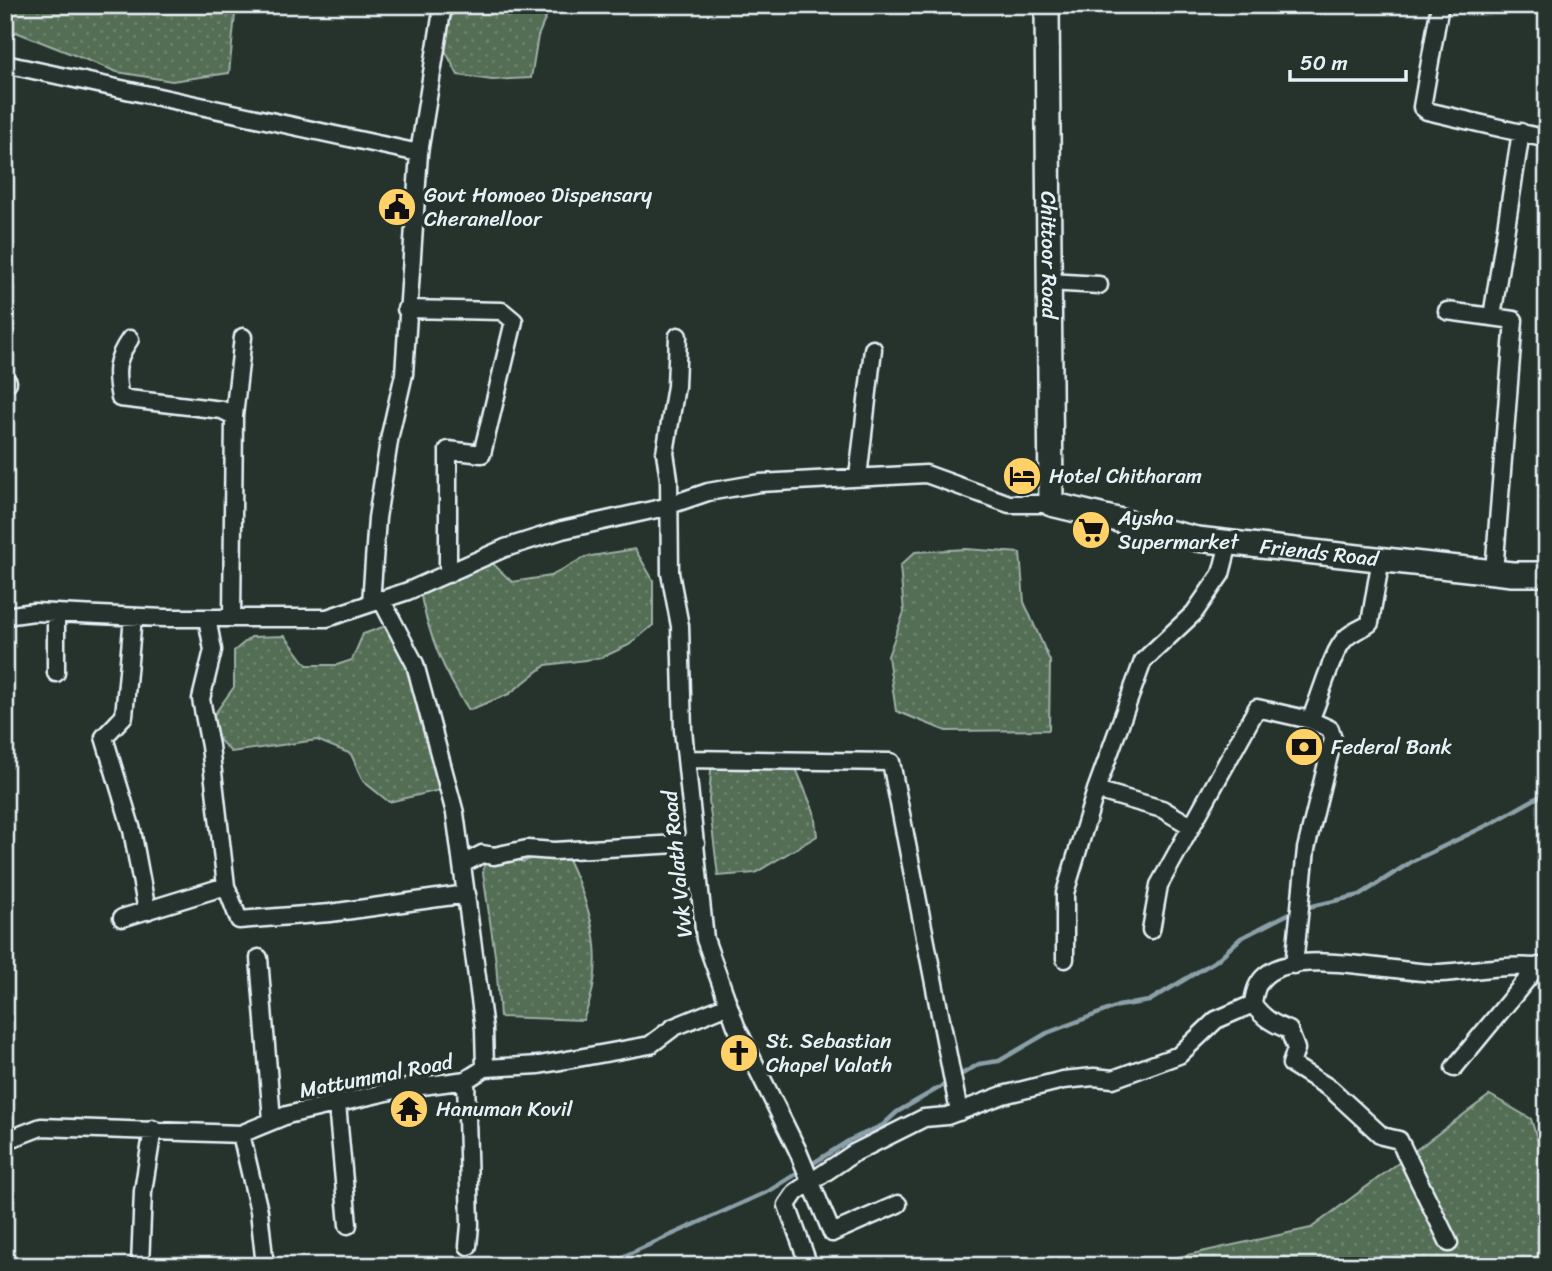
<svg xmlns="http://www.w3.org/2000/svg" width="1552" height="1271" font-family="Sriracha,sans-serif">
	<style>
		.grass { fill: url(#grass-dots); stroke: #9eb0a6; stroke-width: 2 }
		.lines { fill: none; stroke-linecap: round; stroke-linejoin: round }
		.stream { stroke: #8ca0a9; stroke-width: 4.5 }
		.street-casing { stroke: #e8f1f8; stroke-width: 21 }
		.secondary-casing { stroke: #e8f1f8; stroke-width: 28 }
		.street { stroke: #26332d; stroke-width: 16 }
		.secondary { stroke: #26332d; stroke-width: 23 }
		.labels { text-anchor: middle; stroke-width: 7; stroke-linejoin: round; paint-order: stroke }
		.poi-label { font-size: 21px; fill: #e8f1f8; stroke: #26332d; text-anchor: start }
		.street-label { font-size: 21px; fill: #e8f1f8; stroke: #26332d }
	</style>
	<defs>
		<pattern id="grass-dots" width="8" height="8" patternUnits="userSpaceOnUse" patternTransform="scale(1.75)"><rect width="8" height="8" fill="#536e54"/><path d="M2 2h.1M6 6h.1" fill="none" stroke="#6c836d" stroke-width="1.8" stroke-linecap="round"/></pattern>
	</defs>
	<rect width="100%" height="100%" fill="#26332d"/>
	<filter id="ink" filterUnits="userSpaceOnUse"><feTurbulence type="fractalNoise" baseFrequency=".0143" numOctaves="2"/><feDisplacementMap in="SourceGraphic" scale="14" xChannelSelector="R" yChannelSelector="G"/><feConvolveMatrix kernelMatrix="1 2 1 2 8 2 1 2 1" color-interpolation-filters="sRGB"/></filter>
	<g filter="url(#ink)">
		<path class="grass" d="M 5,5 L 236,5 L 229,73 L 172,81 L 117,72 L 16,32 L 5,24 Z
			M 459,5 L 551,5 L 538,36 L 531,78 L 492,80 L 458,75 L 437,35 Z
			M 593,5 L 682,5 L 661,14 Z
			M 635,549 L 653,580 L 653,625 L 629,645 L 601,658 L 546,665 L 509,694 L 469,710 C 443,672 427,632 419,586 L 486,557 L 512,582 L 551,576 L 585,557 Z
			M 966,549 L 1020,553 L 1024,602 L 1050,661 L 1049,730 L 946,731 L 896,711 L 888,656 L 904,612 L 900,566 L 915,552 Z
			M 394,623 L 448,788 L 389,802 L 363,781 L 351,754 L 317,740 L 231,752 L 206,726 L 234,687 L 234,651 L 251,637 L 285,636 L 307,665 L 337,665 L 352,660 L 363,634 Z
			M 724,760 L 795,766 L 814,812 L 817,836 L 755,873 L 718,876 L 709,801 L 711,770 Z
			M 550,851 L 567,857 C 593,912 608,962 583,1020 L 500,1017 L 496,962 L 483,873 L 485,860 L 509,857 L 523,862 Z
			M 1490,1095 L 1531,1119 L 1547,1172 L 1547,1266 L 1137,1266 L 1311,1228 Z"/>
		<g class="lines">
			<path class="stream" d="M 1304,908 L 1360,895 L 1411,862 L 1494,822 L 1547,792
				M 957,1077 L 979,1064 L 999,1061 L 1047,1033 L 1118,1006 L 1149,1001 L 1217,960 L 1241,938 L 1296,910
				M 602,1266 L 769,1191 L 850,1140 L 883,1125 L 897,1112 L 949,1082"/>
			<g class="street-casing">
				<path id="street" d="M 1440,5 L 1422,107 L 1427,111 L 1547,139
					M 5,64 L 419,153
					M 1049,282 L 1099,285
					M 406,309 L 502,311 L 514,321 L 482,454 L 448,450 L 448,574
					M 1447,311 L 1514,320 L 1494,572
					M 1492,317 L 1521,132
					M 678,336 L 676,386 L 665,453 L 669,479 L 670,573 L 680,626 L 683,730 L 705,939 L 736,1026 L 797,1149 L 832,1233 L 898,1204
					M 130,339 C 115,360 115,373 120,398 L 222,410 L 234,416 L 232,618
					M 5,382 L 8,382
					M 234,416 L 243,337
					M 858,477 L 873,349
					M 371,603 L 377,518 L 390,435 L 404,374 L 419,153 L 443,5
					M 56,613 L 56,673
					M 5,616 L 34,612 L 164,618 L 327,618 L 408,591 L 505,548 L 562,530 L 661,508 L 708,492 L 760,483 L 926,474 L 1009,504 L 1051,504
					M 133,617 L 124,716 L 104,737 L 132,830 L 147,911
					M 207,618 L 213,650 L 201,699 L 210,746 L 226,886 L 239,920 L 330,913 L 467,894
					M 686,759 L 891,762 L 959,1112
					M 1096,790 L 1143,661 L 1194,613 L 1221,574 L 1229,543
					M 463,864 L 482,854 L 494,856 L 527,849 L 554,851 L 696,843
					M 122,918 L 226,886
					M 1151,930 L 1159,885 L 1257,708 L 1310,720
					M 259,958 L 272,1120
					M 1065,959 L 1065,893 L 1096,790 L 1162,809 L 1191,826
					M 1294,965 L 1306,849 L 1333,739 L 1330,729 L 1310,720 C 1320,700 1332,650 1346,638 C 1353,631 1362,629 1370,623 L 1381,558
					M 485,1068 L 539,1065 L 650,1045 L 674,1027 L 728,1005
					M 1454,1068 L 1538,966
					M 466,1080 L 470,1225 L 468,1246
					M 337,1104 L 348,1225
					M 241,1134 L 259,1211 L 265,1266
					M 5,1141 L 41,1127 L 241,1134 L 287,1115 L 400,1089 L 466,1080 L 485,1068 L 484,1029 L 455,813 L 415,664 L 381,599
					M 1449,1243 L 1399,1140 L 1382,1136 L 1331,1089 L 1291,1064 L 1296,1049 L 1289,1030 C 1273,1024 1263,1018 1253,1004 C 1254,993 1257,982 1266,975 C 1299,947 1398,974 1440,973 C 1475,971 1511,963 1547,968
					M 140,1266 L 143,1191 L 153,1129
					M 809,1266 L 787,1205 L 796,1192 L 854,1153 L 924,1118 L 947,1116 L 1003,1095 L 1063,1080 L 1094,1077 L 1113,1079 L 1179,1055 L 1216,1020 L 1253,1004"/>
			</g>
			<g class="secondary-casing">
				<g id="secondary">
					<path id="s1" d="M 1047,5 L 1051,504 L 1197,539 L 1512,574 L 1547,574"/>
				</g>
			</g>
			<use href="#street" class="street"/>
			<use href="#secondary" class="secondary"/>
		</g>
	</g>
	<defs>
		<g id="civic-disc" transform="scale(2.0125)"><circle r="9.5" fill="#ffd166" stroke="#26332d"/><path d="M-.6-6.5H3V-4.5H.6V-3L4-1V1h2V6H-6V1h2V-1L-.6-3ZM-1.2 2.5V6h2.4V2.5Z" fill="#111"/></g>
		<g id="hotel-disc" transform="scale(2.0125)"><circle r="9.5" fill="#ffd166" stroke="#26332d"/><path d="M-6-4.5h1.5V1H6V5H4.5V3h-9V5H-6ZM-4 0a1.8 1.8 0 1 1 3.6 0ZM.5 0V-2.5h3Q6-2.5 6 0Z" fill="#111"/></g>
		<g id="supermarket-disc" transform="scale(2.0125)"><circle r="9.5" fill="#ffd166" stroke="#26332d"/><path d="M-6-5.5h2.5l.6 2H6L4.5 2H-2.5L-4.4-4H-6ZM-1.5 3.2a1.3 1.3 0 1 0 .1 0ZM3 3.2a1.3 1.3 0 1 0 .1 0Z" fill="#111"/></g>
		<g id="bank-disc" transform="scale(2.0125)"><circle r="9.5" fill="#ffd166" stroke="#26332d"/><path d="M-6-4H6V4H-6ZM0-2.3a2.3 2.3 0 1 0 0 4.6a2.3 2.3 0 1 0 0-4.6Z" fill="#111"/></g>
		<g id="church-disc" transform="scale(2.0125)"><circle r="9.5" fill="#ffd166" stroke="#26332d"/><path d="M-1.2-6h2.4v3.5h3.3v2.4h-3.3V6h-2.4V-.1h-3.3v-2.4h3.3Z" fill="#111"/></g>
		<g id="temple-disc" transform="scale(2.0125)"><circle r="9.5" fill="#ffd166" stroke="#26332d"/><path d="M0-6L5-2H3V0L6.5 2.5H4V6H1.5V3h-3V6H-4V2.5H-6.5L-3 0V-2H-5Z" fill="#111"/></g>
	</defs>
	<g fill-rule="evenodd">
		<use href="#civic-disc" x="397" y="207"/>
		<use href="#hotel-disc" x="1022" y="476"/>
		<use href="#supermarket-disc" x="1091" y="530"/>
		<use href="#bank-disc" x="1304" y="747"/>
		<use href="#church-disc" x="739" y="1053"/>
		<use href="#temple-disc" x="409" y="1109"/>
	</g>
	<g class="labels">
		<g class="poi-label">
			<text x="424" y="202">Govt Homoeo Dispensary<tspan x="424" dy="24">Cheranelloor</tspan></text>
			<text x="1049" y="483">Hotel Chitharam</text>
			<text x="1118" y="525">Aysha<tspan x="1118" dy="24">Supermarket</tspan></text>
			<text x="1331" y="754">Federal Bank</text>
			<text x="766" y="1048">St. Sebastian<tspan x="766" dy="24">Chapel Valath</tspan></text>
			<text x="436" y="1116">Hanuman Kovil</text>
		</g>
		<g class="street-label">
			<text dy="7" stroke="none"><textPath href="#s1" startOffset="250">Chittoor Road</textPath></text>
			<text dy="7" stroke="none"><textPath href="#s1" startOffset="772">Friends Road</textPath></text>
			<text transform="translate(677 864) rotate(-96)" y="7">Vvk Valath Road</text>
			<text transform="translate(376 1076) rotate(-11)" y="7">Mattummal Road</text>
		</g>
	</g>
	<rect width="1552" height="1271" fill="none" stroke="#26332d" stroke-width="28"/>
	<rect x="14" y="14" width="1524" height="1243" fill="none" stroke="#e8f1f8" stroke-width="2.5" filter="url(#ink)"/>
	<path d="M1290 70v10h116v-10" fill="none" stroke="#e8f1f8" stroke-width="3.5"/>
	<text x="1300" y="70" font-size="21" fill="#e8f1f8" stroke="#26332d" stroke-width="5" paint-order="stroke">50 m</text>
</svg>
